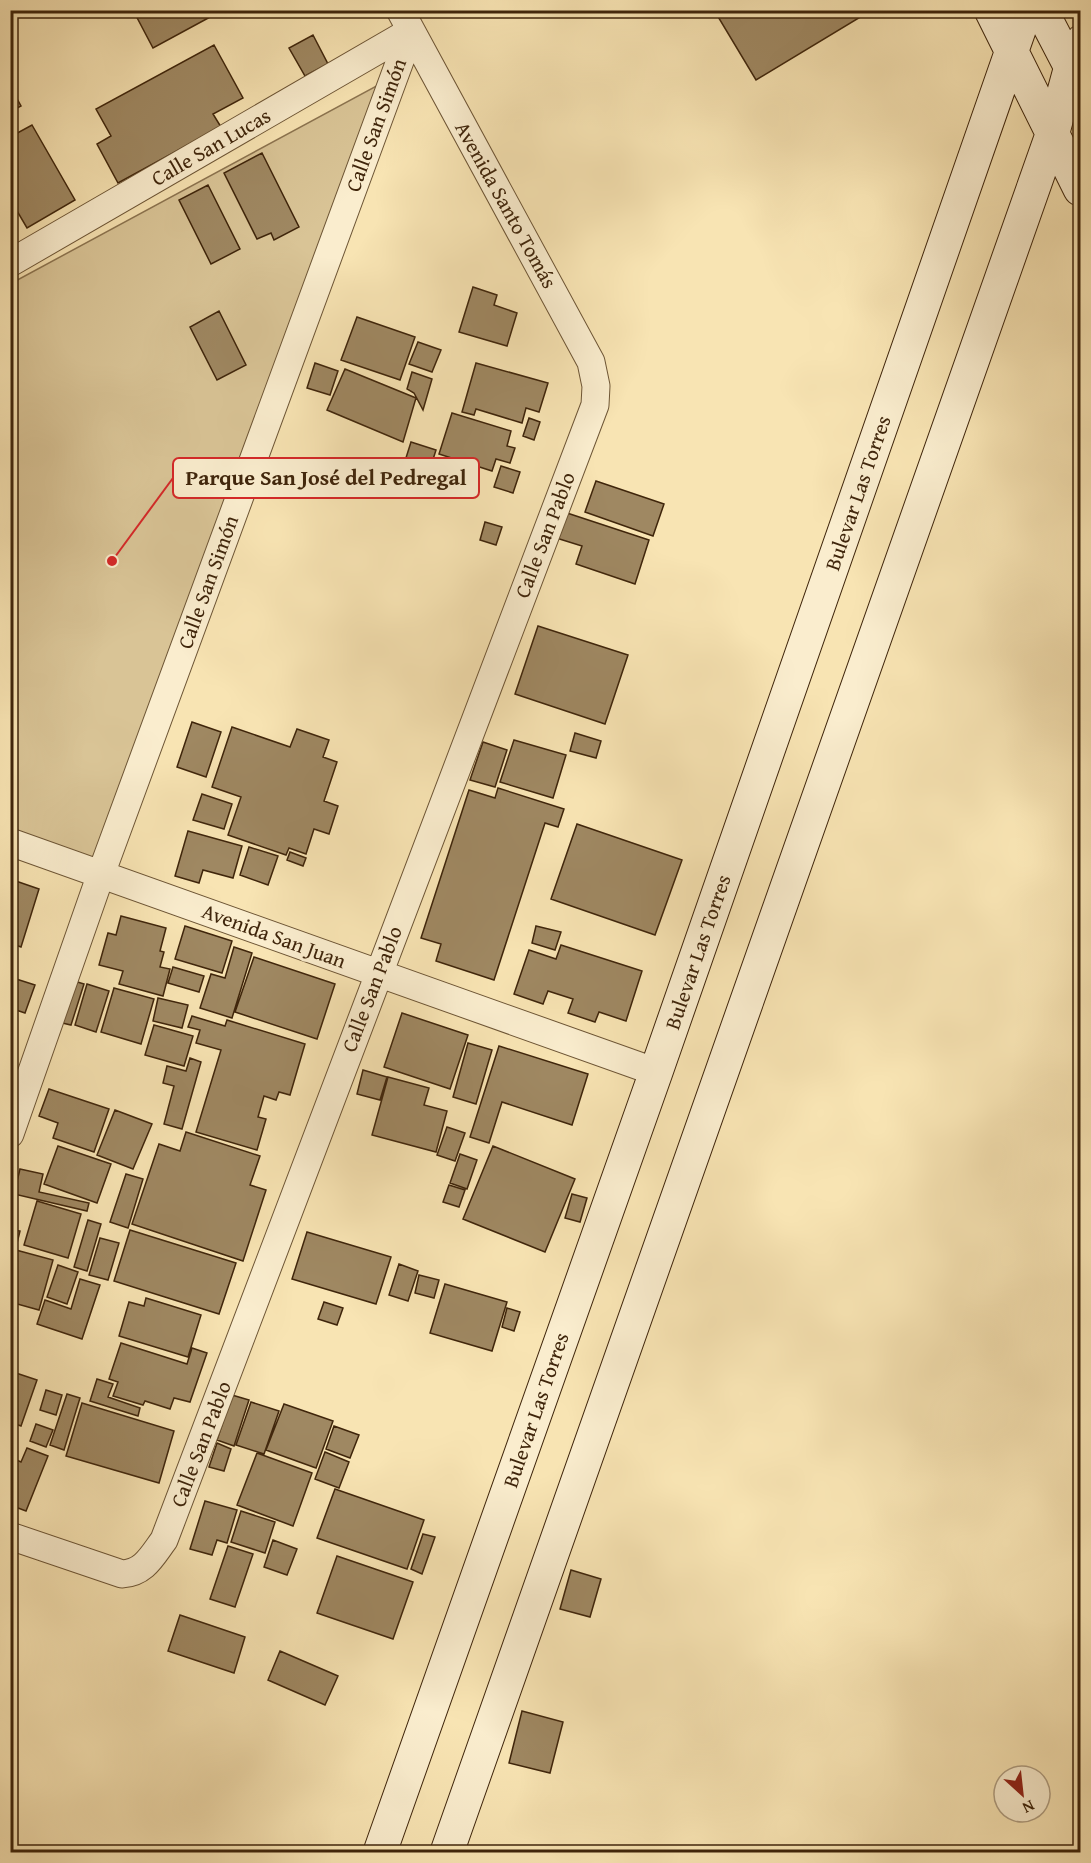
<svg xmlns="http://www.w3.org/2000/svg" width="1091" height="1863" font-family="'Gentium Book Plus',serif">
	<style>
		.green { fill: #d9c496; stroke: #8c7450; stroke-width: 1.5 }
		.building { fill: #9f8862; stroke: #3f250b; stroke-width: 1.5 }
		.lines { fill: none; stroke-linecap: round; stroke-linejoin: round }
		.street-casing { stroke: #6d5535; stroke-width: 29 }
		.secondary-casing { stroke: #3f250b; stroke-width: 35 }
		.street { stroke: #faedce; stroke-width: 27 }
		.secondary { stroke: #faedce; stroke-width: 33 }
		.labels { text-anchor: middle; stroke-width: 6; stroke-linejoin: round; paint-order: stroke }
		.street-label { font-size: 21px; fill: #3f250b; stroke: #faedce }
		.leader { fill: none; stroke: #d62828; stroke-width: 2 }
		.callout-dot { fill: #d62828; stroke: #faedce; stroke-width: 2 }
		.callout { fill: #faedce; stroke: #d62828; stroke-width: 2 }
		.callout-label { font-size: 22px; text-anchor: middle; font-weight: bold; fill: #3f250b }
	</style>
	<rect width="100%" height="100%" fill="#f8e4b3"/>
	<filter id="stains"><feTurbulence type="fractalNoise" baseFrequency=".00333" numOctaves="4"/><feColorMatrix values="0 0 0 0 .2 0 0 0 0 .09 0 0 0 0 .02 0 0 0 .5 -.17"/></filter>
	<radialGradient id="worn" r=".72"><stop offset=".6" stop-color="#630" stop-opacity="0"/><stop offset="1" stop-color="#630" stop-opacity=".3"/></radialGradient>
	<path class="green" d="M 393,77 L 98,869 L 11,838 L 10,284 Z"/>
	<path class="building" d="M 133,10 L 223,10 L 153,48 Z
		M 714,10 L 872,10 L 756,80 Z
		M 313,35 L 328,64 L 305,76 L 289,48 Z
		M 214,45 L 243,98 L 213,114 L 221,127 L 118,183 L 97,144 L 111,136 L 96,109 Z
		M 10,86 L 21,106 L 10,112 Z
		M 32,125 L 75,200 L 27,228 L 10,199 L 10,137 Z
		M 262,153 L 299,227 L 274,240 L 271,233 L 257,239 L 224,173 Z
		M 208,185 L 240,249 L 211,264 L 179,200 Z
		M 473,287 L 497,295 L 494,305 L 517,313 L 507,346 L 459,332 Z
		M 219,311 L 246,365 L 217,380 L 190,327 Z
		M 357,317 L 415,337 L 400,380 L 341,360 Z
		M 418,342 L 441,350 L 432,372 L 409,364 Z
		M 315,363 L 338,371 L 330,395 L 307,388 Z
		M 476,363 L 548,383 L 539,412 L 526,408 L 522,423 L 476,409 L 474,415 L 462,412 Z
		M 345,369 L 416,398 L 403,442 L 327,410 Z
		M 412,372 L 432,379 L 423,410 L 414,393 L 407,389 Z
		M 452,413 L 511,431 L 507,446 L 515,448 L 510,463 L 496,459 L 492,471 L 439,454 Z
		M 529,418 L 540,422 L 534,440 L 523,436 Z
		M 411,442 L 436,450 L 424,488 L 399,480 Z
		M 501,466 L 520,472 L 513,493 L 494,487 Z
		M 596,481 L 664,504 L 653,536 L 585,512 Z
		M 561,511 L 649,540 L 635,584 L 576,564 L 582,546 L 553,537 Z
		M 485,522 L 502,527 L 496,545 L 480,540 Z
		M 538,626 L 628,655 L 605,724 L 515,694 Z
		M 192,722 L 221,732 L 206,777 L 177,767 Z
		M 232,727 L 290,747 L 297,729 L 329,740 L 323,757 L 337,762 L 324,801 L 338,806 L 329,834 L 314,829 L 306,854 L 289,848 L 286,855 L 228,835 L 241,797 L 212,787 Z
		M 575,733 L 601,741 L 596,758 L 570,751 Z
		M 514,740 L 566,755 L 553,798 L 500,782 Z
		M 483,742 L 507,750 L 495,787 L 470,780 Z
		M 498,788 L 564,809 L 558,827 L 545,823 L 494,980 L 436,961 L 441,944 L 421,938 L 469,790 L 495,798 Z
		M 202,794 L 232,804 L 224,829 L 193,820 Z
		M 577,824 L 682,860 L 655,935 L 551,899 Z
		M 188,831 L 242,846 L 233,878 L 203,870 L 199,883 L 175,876 Z
		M 249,847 L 278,856 L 268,885 L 240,875 Z
		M 290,852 L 306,858 L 303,866 L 287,860 Z
		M 10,879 L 39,889 L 21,947 L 10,943 Z
		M 121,916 L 166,928 L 160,951 L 164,952 L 160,967 L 170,969 L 163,996 L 119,984 L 123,971 L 99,965 L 108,933 L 116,935 Z
		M 185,926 L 232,941 L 222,973 L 175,959 Z
		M 536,926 L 561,932 L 555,950 L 532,943 Z
		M 561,945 L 642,971 L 626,1021 L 599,1012 L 595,1022 L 568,1013 L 573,999 L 548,991 L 543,1004 L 514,994 L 529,950 L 556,959 Z
		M 234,947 L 252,953 L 232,1018 L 200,1008 L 211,974 L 225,978 Z
		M 254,957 L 335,984 L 317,1039 L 235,1012 Z
		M 173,967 L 204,976 L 199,992 L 168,983 Z
		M 10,977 L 35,985 L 25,1013 L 10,1008 Z
		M 71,980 L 84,984 L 71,1025 L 58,1022 Z
		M 87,984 L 109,991 L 96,1032 L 75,1025 Z
		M 114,988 L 154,999 L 141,1044 L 101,1032 Z
		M 158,998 L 188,1005 L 182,1028 L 153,1021 Z
		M 402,1013 L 468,1035 L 450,1089 L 384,1067 Z
		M 192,1016 L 225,1026 L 227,1020 L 305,1044 L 290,1095 L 279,1092 L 276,1100 L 264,1096 L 258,1117 L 266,1119 L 257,1150 L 196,1132 L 221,1050 L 196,1043 L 200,1030 L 188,1027 Z
		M 154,1025 L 193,1036 L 184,1066 L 145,1055 Z
		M 468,1043 L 492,1050 L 476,1104 L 453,1097 Z
		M 499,1046 L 588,1074 L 572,1125 L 502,1102 L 489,1143 L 470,1137 Z
		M 190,1058 L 201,1062 L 182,1129 L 164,1124 L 174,1086 L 163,1083 L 167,1066 L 186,1071 Z
		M 363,1070 L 387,1077 L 380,1100 L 357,1094 Z
		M 388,1077 L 429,1088 L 424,1105 L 447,1111 L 436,1152 L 372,1135 Z
		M 49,1089 L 109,1109 L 94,1152 L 53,1138 L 58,1123 L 39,1116 Z
		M 115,1110 L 152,1124 L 133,1169 L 97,1155 Z
		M 447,1127 L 465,1133 L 455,1161 L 437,1155 Z
		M 186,1132 L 260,1156 L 250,1185 L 266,1190 L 243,1261 L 132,1224 L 159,1144 L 180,1151 Z
		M 58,1146 L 111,1164 L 97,1203 L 44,1184 Z
		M 493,1146 L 575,1179 L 545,1252 L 463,1219 Z
		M 460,1154 L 477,1160 L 467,1189 L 450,1183 Z
		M 20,1169 L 43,1174 L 39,1192 L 89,1203 L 87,1211 L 14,1194 Z
		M 126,1174 L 143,1179 L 128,1228 L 110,1222 Z
		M 449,1185 L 465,1190 L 459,1207 L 443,1202 Z
		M 572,1194 L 587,1198 L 580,1222 L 565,1218 Z
		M 37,1201 L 81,1214 L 68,1258 L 24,1245 Z
		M 88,1220 L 101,1224 L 87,1271 L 74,1267 Z
		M 10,1229 L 20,1231 L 14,1255 L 10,1254 Z
		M 130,1230 L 236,1263 L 219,1314 L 114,1281 Z
		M 307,1232 L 391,1257 L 376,1304 L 292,1279 Z
		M 100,1238 L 119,1243 L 108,1280 L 89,1275 Z
		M 16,1250 L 53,1260 L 39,1310 L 10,1302 L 10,1269 Z
		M 399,1264 L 418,1271 L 408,1301 L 389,1295 Z
		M 58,1265 L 78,1272 L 67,1304 L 47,1297 Z
		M 419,1275 L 439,1280 L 434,1298 L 415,1293 Z
		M 80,1279 L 100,1285 L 82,1339 L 37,1324 L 45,1300 L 71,1309 Z
		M 445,1284 L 507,1302 L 492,1351 L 430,1333 Z
		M 146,1298 L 201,1315 L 188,1357 L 119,1336 L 129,1302 L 144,1306 Z
		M 324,1302 L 343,1308 L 337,1325 L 318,1319 Z
		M 507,1308 L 520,1312 L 514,1331 L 502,1327 Z
		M 121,1343 L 187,1364 L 192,1348 L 207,1353 L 190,1402 L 174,1398 L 170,1409 L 145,1401 L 143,1405 L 113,1396 L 118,1382 L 109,1379 Z
		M 10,1371 L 37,1380 L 21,1426 L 10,1422 Z
		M 97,1379 L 113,1384 L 108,1397 L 140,1408 L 138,1416 L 90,1401 Z
		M 46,1390 L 62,1395 L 56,1415 L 40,1410 Z
		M 67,1394 L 80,1398 L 64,1450 L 50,1445 Z
		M 232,1395 L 249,1400 L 234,1446 L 217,1440 Z
		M 251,1402 L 279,1411 L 264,1454 L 236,1445 Z
		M 82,1403 L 174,1431 L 159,1483 L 66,1456 Z
		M 284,1404 L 333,1421 L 316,1468 L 266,1450 Z
		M 36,1424 L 53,1430 L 46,1447 L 30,1441 Z
		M 334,1426 L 359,1435 L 350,1458 L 326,1449 Z
		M 217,1443 L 231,1449 L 224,1471 L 209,1467 Z
		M 27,1448 L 48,1456 L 26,1511 L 10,1505 L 10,1457 L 21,1462 Z
		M 325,1452 L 349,1462 L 339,1488 L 315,1479 Z
		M 257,1453 L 312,1473 L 293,1526 L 237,1505 Z
		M 335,1489 L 424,1520 L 407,1569 L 317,1538 Z
		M 205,1501 L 237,1510 L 227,1543 L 217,1540 L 212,1555 L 190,1549 Z
		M 241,1511 L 275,1522 L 265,1553 L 231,1542 Z
		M 423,1534 L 435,1537 L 422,1574 L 411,1569 Z
		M 273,1540 L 297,1549 L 287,1575 L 264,1567 Z
		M 228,1546 L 253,1554 L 235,1607 L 210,1599 Z
		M 337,1556 L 413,1582 L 393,1639 L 317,1613 Z
		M 571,1570 L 601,1579 L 590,1617 L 560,1609 Z
		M 180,1615 L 245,1637 L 234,1673 L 168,1651 Z
		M 280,1651 L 338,1676 L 325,1705 L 268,1680 Z
		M 522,1711 L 563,1722 L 550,1773 L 509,1763 Z"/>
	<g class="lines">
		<g class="street-casing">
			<path id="street" d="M 1071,66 L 1080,39
				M 10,263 L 411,31
				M 10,842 L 656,1072
				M 10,1134 L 101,874 L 411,31
				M 10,1536 L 122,1574 C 144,1573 152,1556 164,1540 L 595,405 L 596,386 L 591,362 L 400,10"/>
		</g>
		<g class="secondary-casing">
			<path id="secondary" d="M 991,10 L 1080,189
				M 1041,10 L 1080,85
				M 380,1852 L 656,1072 L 1026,10
				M 447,1852 L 1053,132 L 1071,66"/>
		</g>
		<use href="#street" class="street"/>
		<use href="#secondary" class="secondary"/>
	</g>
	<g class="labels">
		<g class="street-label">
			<text transform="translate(376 125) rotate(-70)" y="7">Calle San Simón</text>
			<text transform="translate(211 147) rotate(-30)" y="7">Calle San Lucas</text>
			<text transform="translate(506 205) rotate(61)" y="7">Avenida Santo Tomás</text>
			<text transform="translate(858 493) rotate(-71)" y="7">Bulevar Las Torres</text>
			<text transform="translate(545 535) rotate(-69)" y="7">Calle San Pablo</text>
			<text transform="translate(208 582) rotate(-70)" y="7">Calle San Simón</text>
			<text transform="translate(274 936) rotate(20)" y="7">Avenida San Juan</text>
			<text transform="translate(698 952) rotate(-71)" y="7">Bulevar Las Torres</text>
			<text transform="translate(372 989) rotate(-69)" y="7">Calle San Pablo</text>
			<text transform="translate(536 1410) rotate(-71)" y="7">Bulevar Las Torres</text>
			<text transform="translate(201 1444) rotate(-69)" y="7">Calle San Pablo</text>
		</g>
	</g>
	<path class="leader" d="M112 561L173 478"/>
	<circle class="callout-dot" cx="112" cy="561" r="6"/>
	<rect class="callout" x="173" y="458" width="306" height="40" rx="6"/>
	<g class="callout-label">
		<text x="326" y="485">Parque San José del Pedregal</text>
	</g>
	<rect width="1091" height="1863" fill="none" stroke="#f8e4b3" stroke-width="36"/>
	<rect x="12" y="12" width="1067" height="1839" fill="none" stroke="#3f250b" stroke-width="3"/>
	<rect x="18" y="18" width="1055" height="1827" fill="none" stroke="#3f250b" stroke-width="1.5"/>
	<g transform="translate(1022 1794) rotate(153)"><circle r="28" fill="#faedce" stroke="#af9d80" stroke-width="1.5"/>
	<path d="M0-4.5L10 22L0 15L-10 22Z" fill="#8f2418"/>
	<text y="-9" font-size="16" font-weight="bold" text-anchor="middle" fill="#3f250b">N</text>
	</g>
	<rect width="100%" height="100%" filter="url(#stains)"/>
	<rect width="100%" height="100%" fill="url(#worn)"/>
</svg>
